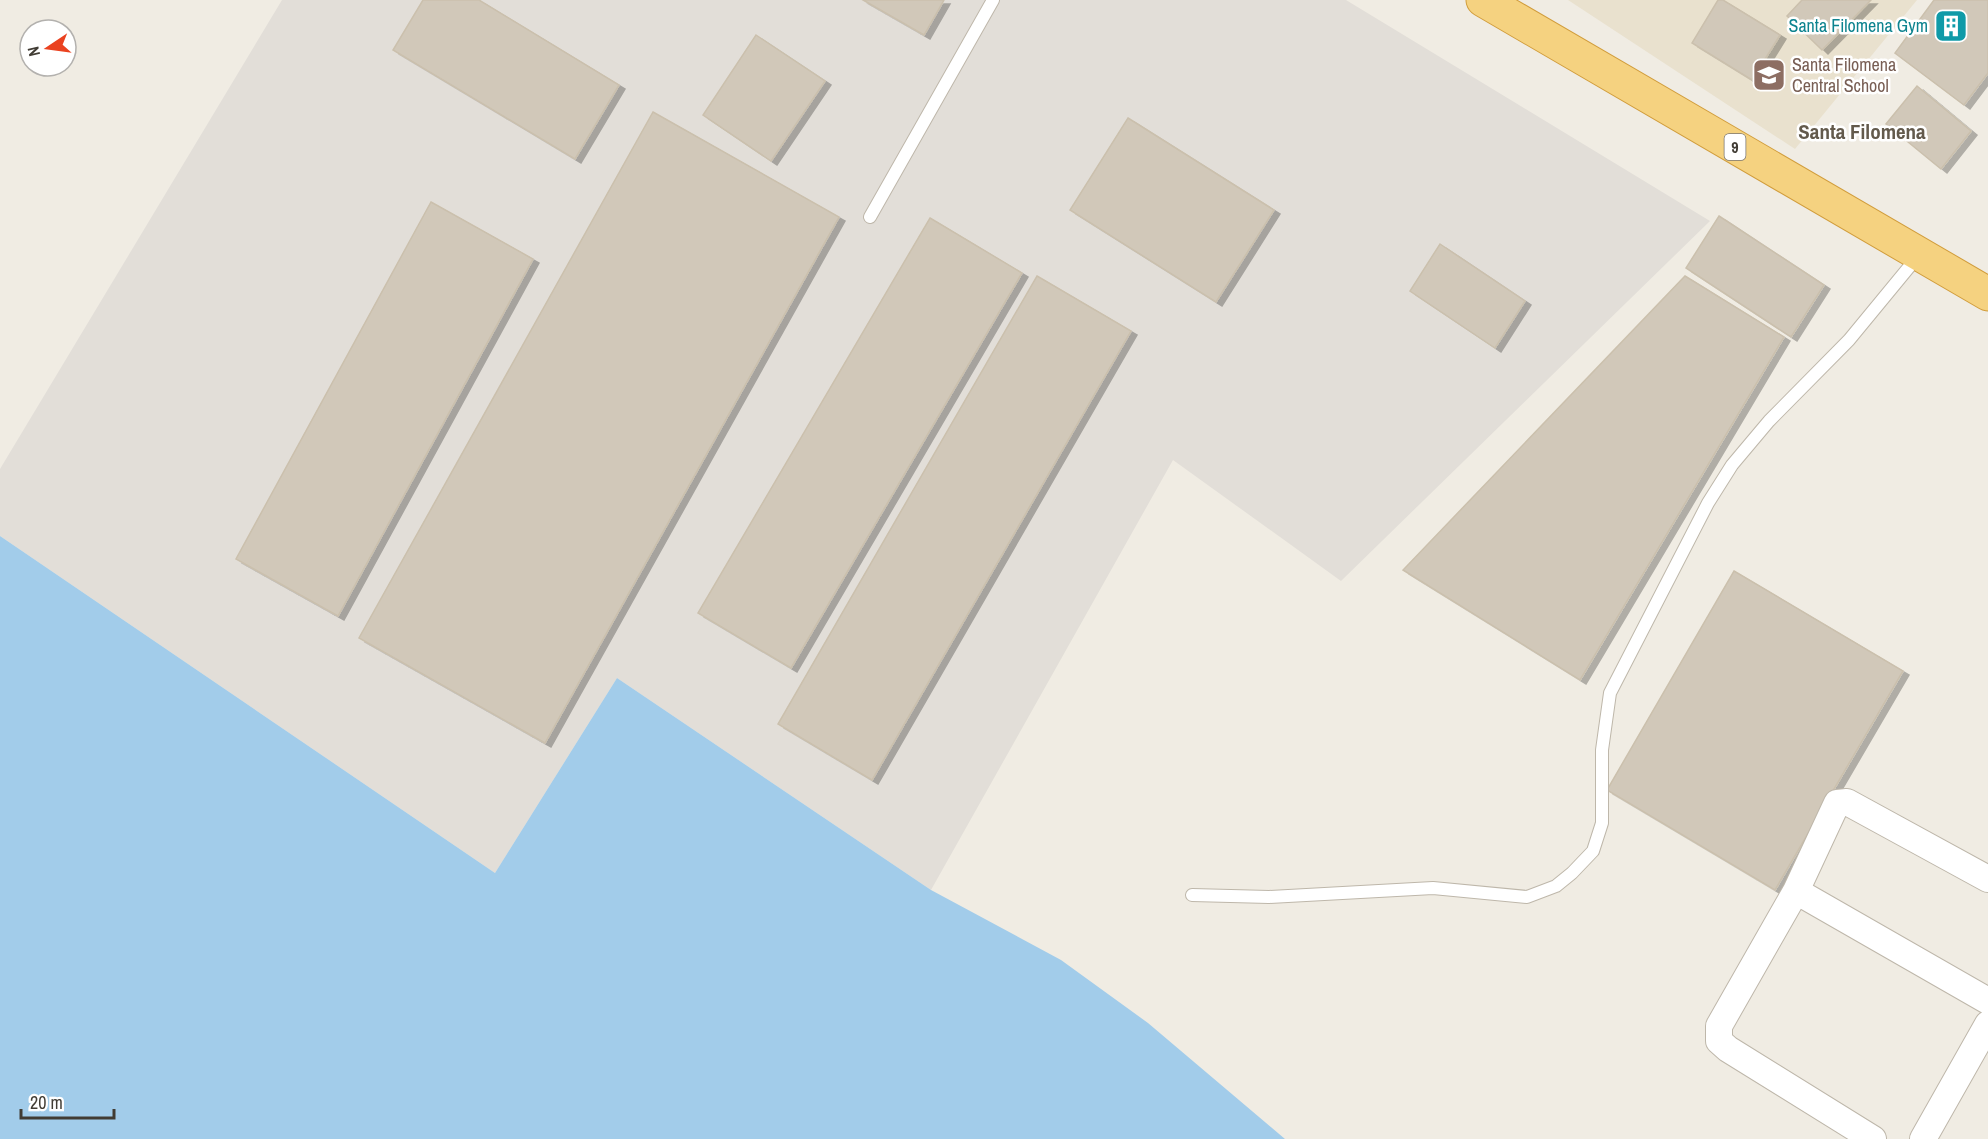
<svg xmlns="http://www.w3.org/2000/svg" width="1988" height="1139" font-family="'Archivo Narrow',sans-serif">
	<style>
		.industrial { fill: #e2ded8 }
		.education { fill: #e9e1ce }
		.water { fill: #a2ccea }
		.building { fill: #d1c8b9; stroke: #cbc0ad; stroke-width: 1.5; filter: url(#shadow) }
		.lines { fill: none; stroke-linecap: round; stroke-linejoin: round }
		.service-casing { stroke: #beb7aa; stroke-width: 14 }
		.minor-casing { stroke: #beb7aa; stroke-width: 28 }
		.trunk-casing { stroke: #d19d3c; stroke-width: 35 }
		.service { stroke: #fff; stroke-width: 12 }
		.minor { stroke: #fff; stroke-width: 26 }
		.trunk { stroke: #f5d280; stroke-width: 33 }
		.labels { text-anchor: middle; stroke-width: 5; stroke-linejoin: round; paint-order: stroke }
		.shield { fill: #fff; stroke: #7a7671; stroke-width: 1.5 }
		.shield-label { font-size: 16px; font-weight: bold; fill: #413c34 }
		.culture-label { font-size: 18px; fill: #0d838f; stroke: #fff; text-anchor: end }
		.education-label { font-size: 18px; fill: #785e54; stroke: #fff; text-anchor: start }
		.quarter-label { font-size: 21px; font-weight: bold; fill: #635a4c; stroke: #fff }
	</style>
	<defs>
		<filter id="shadow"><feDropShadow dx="6" dy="4" stdDeviation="0" flood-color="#0004"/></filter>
	</defs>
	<rect width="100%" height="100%" fill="#f0ece3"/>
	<path class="industrial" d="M 282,0 L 1346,0 L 1710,221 L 1341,581 L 1173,460 L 931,890 L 617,678 L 495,873 L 0,536 L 0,469 Z"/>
	<path class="education" d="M 1568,0 L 1917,0 L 1795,149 Z"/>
	<path class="water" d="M 0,536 L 495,873 L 617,678 L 931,890 L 1061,960 L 1148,1023 L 1285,1139 L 0,1139 Z"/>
	<path class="building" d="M 423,0 L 479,0 L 619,85 L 575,159 L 393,50 Z
		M 863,0 L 944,0 L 924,35 Z
		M 1718,0 L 1723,0 L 1780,35 L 1752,80 L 1692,43 Z
		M 1802,0 L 1871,0 L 1822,50 L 1787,16 Z
		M 1934,0 L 1988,0 L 1988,73 L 1964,105 L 1895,53 Z
		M 756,35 L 825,81 L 771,161 L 703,115 Z
		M 1917,86 L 1971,131 L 1941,169 L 1886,124 Z
		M 653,112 L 839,217 L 545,743 L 359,638 Z
		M 1128,118 L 1274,210 L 1216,302 L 1070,210 Z
		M 431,202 L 533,259 L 338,616 L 236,559 Z
		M 1719,216 L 1824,285 L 1791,337 L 1686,268 Z
		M 930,218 L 1022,273 L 791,668 L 698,613 Z
		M 1440,244 L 1525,301 L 1495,348 L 1410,291 Z
		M 1037,276 L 1131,331 L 872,780 L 778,724 Z
		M 1685,276 L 1784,337 L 1580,680 L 1403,570 Z
		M 1734,571 L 1903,671 L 1775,890 L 1607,790 Z"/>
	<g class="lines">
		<g class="service-casing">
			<path id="service" d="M 870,217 L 993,0
				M 1192,895 L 1269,897 L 1433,888 L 1527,897 L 1556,886 L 1572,873 L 1593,851 L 1602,823 L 1602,750 L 1610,693 L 1708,503 L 1732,465 L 1769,421 L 1849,340 L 1919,255"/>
		</g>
		<g class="minor-casing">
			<path id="minor" d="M 1796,891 L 1988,1001
				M 1873,1139 L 1728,1049 L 1719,1041 L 1719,1026 L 1796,891 L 1837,803 L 1847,802 L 1988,879
				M 1923,1139 L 1988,1024"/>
		</g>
		<g class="trunk-casing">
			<path id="trunk" d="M 1483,0 L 1988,294"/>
		</g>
		<use href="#service" class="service"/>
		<use href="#minor" class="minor"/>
		<use href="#trunk" class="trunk"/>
	</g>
	<defs>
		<g id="building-square" transform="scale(1.725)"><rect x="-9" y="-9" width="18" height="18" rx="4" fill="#0f9aa8" stroke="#fff"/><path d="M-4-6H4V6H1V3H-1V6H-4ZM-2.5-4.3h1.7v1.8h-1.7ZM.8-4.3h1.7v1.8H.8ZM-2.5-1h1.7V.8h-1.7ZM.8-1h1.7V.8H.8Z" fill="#fff"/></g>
		<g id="school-square" transform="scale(1.725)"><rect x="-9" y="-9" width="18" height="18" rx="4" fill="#8d6e63" stroke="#fff"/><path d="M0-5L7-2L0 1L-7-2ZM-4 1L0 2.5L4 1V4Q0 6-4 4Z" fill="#fff"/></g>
	</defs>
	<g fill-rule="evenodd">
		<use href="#building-square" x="1951" y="26"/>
		<use href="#school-square" x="1769" y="75"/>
	</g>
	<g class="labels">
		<rect class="shield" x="1724.5" y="134" width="21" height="26" rx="4.5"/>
		<g class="shield-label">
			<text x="1735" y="153">9</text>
		</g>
		<g class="culture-label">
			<text x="1928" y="32">Santa Filomena Gym</text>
		</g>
		<g class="education-label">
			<text x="1792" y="71">Santa Filomena<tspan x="1792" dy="21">Central School</tspan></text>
		</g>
		<g class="quarter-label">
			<text x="1862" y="139">Santa Filomena</text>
		</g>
	</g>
	<g transform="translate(48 48) rotate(257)"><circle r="28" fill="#ffffff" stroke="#b3b1ae" stroke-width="1.5"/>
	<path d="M0-4.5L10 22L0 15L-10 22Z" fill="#ea4220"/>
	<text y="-9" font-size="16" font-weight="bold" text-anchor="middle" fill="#413c34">N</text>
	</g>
	<path d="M21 1109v9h93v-9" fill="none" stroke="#413c34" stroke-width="3"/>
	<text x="30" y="1109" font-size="18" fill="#413c34" stroke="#ffffff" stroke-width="4.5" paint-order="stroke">20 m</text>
</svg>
